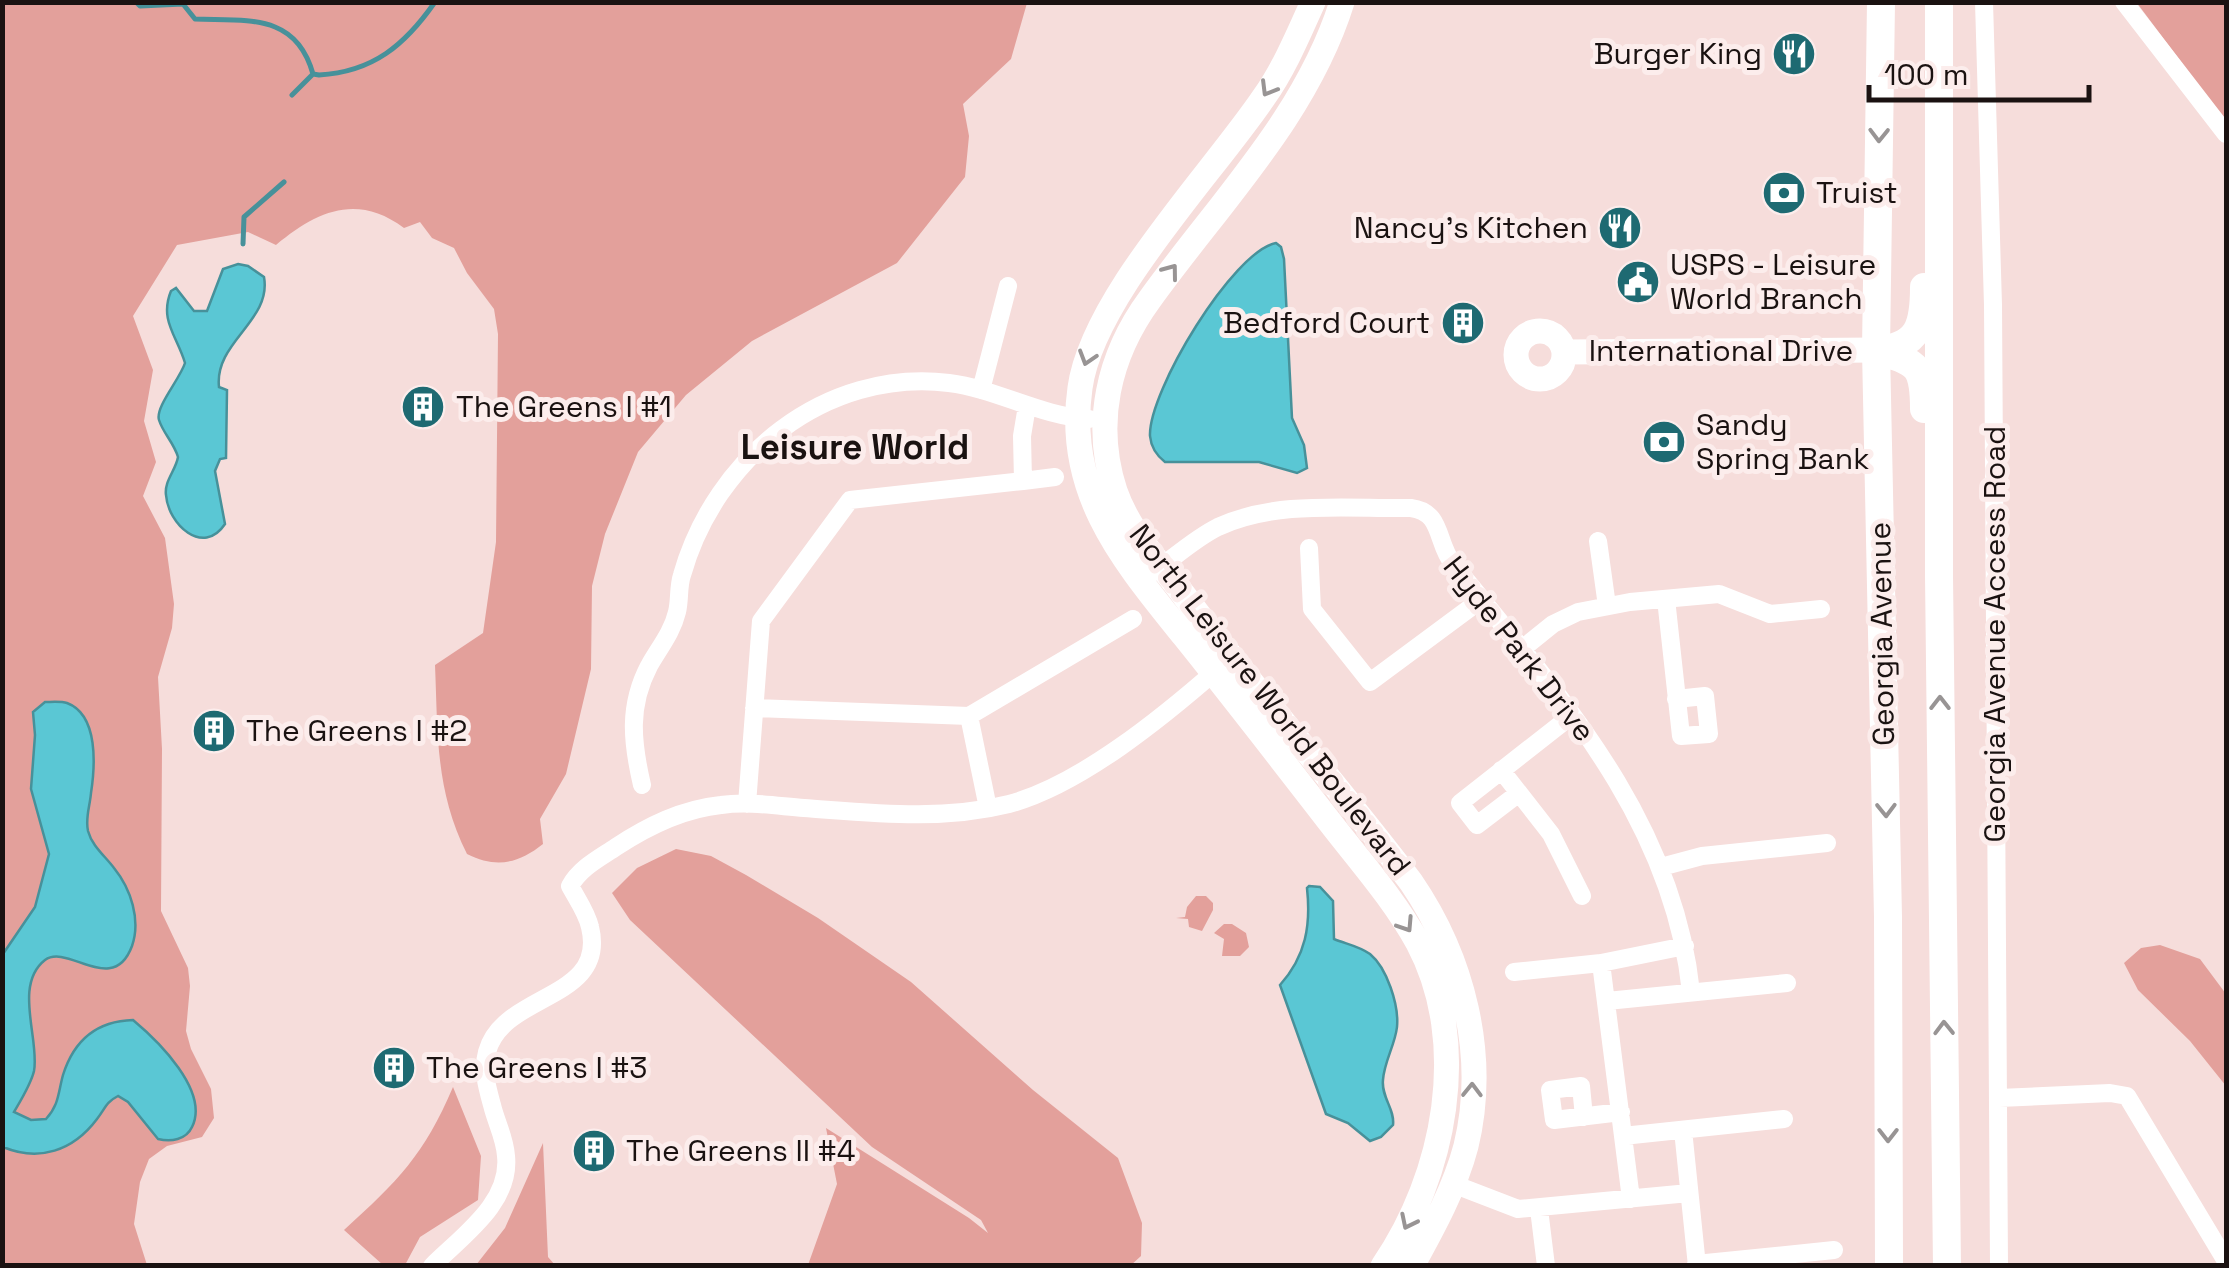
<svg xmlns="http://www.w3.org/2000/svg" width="2229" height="1268" font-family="'Space Grotesk',sans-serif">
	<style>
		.green { fill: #e3a09b }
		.water { fill: #5ac7d4; stroke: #47919a; stroke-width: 2.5 }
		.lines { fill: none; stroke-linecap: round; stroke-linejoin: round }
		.stream { stroke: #47919a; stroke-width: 5 }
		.street { stroke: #fff; stroke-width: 18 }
		.secondary { stroke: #fff; stroke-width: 25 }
		.primary { stroke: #fff; stroke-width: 28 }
		.oneway { stroke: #989494 }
		.labels { text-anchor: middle; stroke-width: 10; stroke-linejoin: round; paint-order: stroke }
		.poi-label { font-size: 30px; fill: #1a1211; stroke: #fcedec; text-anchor: start }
		.street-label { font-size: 30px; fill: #1a1211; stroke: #fcedec }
		.quarter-label { font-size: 35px; font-weight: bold; fill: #1a1211; stroke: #fcedec }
	</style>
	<rect width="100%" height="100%" fill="#f6dddb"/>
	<path class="green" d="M 2,3 L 1027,3 L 1011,59 L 963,104 L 969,136 L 965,177 L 897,263 L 752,341 L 686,395 L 638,452 L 605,534 L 592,586 L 591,669 L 566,774 L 540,819 L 543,844 C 519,863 497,869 467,854 C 435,790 438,734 435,665 L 483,633 L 496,542 L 498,334 L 494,309 L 467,273 L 454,248 L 432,238 L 420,222 L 404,228 C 357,193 317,211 276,245 L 248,232 L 177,245 L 133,316 L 153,370 L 144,421 L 156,462 L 143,496 L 165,538 L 174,604 L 172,628 L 158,677 L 162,749 L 161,911 L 188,968 L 190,986 L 186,1031 L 191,1049 L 211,1089 L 214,1118 L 202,1137 L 167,1146 L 149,1159 L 140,1182 L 134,1224 L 147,1265 L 3,1265 Z
		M 2137,3 L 2226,3 L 2226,122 Z
		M 676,849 L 711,856 L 746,875 L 818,918 L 911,982 L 1033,1090 L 1118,1158 L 1142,1223 L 1141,1256 L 1130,1266 L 808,1265 L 837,1184 L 826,1128 L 969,1218 L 988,1233 L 981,1220 L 872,1147 L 630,920 L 612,893 L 637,868 Z
		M 1196,896 L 1206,896 L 1213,903 L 1213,910 L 1202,931 L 1189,927 L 1188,919 L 1176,918 L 1185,917 L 1187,907 Z
		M 1224,924 L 1232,924 L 1246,933 L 1249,947 L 1240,956 L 1222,956 L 1224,939 L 1214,933 Z
		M 2160,945 L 2200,959 L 2226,994 L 2226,1086 L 2190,1041 L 2138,990 L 2124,963 L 2141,948 Z
		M 453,1087 L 481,1156 L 478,1200 L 420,1237 L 405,1265 L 383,1265 L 344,1230 C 398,1181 424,1155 453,1087 Z
		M 543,1143 L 548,1257 L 555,1265 L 476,1265 L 505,1228 Z"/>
	<path class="water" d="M 1276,243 L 1281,247 L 1284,259 L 1292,418 L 1304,445 L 1307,468 L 1297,473 L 1259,462 L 1165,462 C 1156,455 1151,447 1150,436 C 1148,392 1233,251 1276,243 Z
		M 238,264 L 248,266 L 264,277 C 272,321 214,342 219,387 L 227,390 L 226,458 L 220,459 L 215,471 L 225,524 C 203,557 168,524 166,495 C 164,481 176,470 178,457 C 174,443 163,433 159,420 C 155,407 180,379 185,363 C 177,336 159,320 171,291 L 176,288 L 194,311 L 207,311 L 223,269 Z
		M 45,702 C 51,702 61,701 67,703 C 99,715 95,767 91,793 C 90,806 85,818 88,831 C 92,846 105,856 114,868 C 131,889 141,920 132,946 C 113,997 68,943 45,960 C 13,985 40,1040 34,1071 C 31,1084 21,1100 14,1112 L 31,1120 L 46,1119 C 59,1105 58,1093 63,1075 C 74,1040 97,1021 133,1020 C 157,1040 210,1091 192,1127 C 186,1140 171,1142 158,1139 L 128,1102 L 118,1096 C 106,1102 105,1109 97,1119 C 73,1151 39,1162 3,1147 L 3,954 L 35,907 L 49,854 L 31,789 L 35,735 L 33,712 Z
		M 1309,886 L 1320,887 L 1333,901 L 1334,939 C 1346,944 1359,946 1370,954 C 1387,968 1399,1005 1397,1027 C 1395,1045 1384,1062 1383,1080 C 1381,1097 1395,1109 1393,1125 L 1381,1137 L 1370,1141 L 1348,1123 L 1326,1114 L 1280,985 C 1306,956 1311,925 1307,888 Z"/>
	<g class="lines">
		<path class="stream" d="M 136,2 L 140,6 L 183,4 L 195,19 C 248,21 296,13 313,74 L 319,75 C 373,72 405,45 435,2
			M 292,95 L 313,74
			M 243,244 L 244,217 L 284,182"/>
		<path class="street" d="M 1984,2 L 1993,305 L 1999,1266
			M 2124,2 L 2226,134
			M 981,390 L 1008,286
			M 1023,481 L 1055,477
			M 1598,541 L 1607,606
			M 1309,548 L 1312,609 L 1370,682 L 1482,599
			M 1154,572 C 1175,557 1194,539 1218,527 C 1276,500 1348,509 1411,508 C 1443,512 1436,543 1453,564 C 1558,694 1673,819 1691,992
			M 1666,599 L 1681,736 L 1709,734 L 1705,696 L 1676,699
			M 1522,649 L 1553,624 L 1578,612 L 1630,602 L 1719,594 L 1770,614 L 1821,609
			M 754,708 L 969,716 L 1133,619
			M 969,716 L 988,808
			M 1501,770 L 1551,834 L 1582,896
			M 642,785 C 632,742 628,706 649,666 C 659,648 672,633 677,612 C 680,600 678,587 682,575 C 715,458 825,368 949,383 C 997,389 1040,416 1089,419
			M 1519,793 L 1477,825 L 1460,803 L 1571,716
			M 747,804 L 761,621 L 850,500 L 1023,481 L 1022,436 L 1027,406
			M 1661,867 L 1702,856 L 1827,843
			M 1601,963 L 1631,1199
			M 1514,972 L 1601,963 L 1685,946
			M 1607,1001 L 1787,983
			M 1999,1098 L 2110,1093 L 2127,1096 L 2226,1261
			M 1584,1117 L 1581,1086 L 1550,1090 L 1554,1120 L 1621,1112
			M 1683,1130 L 1697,1266
			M 1623,1136 L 1784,1119
			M 1453,1184 L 1518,1209 L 1689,1193
			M 1539,1209 L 1546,1266
			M 1696,1264 L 1834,1250
			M 432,1266 C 462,1236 511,1203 506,1156 C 505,1138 496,1122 492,1105 C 487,1087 482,1070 487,1052 C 503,992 608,1001 590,927 C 587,913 577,899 570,886 C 580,868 598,859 616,847 C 648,826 682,809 721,805 C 748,801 777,806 804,808 C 873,813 941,821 1009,804 C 1080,785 1163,717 1219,668"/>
		<path class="secondary" d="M 1313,2 C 1299,33 1284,69 1264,97 C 1212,174 1092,298 1080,388 C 1065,493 1123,560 1184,636 C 1233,697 1281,759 1329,821 C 1359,860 1394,899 1418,943 C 1471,1043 1445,1176 1383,1266
			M 1342,2 C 1306,117 1218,204 1150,299 C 1108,356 1093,424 1115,491 C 1129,532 1161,564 1186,598 C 1258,695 1338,786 1411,882 C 1463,958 1488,1055 1466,1146 C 1455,1188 1433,1228 1412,1266
			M1516 355a24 24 0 1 1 48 0a24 24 0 1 1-48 0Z
			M 1565,352 L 1876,350"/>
		<path class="primary" d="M 1881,2 L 1876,350 L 1888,917 L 1889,1266
			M 1939,2 L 1939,576 L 1947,1266
			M 1876,350 C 1919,347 1924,325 1924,287
			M 1878,351 C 1918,362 1924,367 1924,409"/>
	</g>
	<defs><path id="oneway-chevron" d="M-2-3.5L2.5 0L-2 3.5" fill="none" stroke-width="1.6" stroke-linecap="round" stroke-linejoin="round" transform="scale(2.5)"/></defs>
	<g class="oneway">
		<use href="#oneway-chevron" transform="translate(1268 89) rotate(121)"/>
		<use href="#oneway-chevron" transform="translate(1879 135) rotate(91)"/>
		<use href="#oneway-chevron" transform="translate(1171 271) rotate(-53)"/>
		<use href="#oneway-chevron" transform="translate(1087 358) rotate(107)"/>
		<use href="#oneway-chevron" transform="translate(1940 703) rotate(-90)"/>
		<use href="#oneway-chevron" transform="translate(1886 810) rotate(89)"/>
		<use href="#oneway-chevron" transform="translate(1406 925) rotate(57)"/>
		<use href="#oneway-chevron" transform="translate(1944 1028) rotate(-91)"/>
		<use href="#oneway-chevron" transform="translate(1472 1090) rotate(-89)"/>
		<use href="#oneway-chevron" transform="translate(1888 1135) rotate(90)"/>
		<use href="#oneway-chevron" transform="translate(1408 1222) rotate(116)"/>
	</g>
	<defs>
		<g id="restaurant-disc" transform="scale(2.25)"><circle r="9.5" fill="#1e6a72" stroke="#fcedec"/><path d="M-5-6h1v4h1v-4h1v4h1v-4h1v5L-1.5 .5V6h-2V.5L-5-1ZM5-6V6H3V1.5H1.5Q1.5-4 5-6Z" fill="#fff"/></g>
		<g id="bank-disc" transform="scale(2.25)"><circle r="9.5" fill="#1e6a72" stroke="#fcedec"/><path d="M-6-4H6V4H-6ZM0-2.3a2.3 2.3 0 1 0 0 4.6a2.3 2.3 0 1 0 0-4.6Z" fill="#fff"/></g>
		<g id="civic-disc" transform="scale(2.25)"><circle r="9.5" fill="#1e6a72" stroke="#fcedec"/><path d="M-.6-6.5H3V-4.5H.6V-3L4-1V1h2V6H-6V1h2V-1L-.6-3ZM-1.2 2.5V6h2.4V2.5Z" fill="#fff"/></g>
		<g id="building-disc" transform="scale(2.25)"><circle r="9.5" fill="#1e6a72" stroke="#fcedec"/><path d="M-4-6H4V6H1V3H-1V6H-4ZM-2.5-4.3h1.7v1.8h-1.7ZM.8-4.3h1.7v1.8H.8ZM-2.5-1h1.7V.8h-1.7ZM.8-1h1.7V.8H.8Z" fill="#fff"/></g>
	</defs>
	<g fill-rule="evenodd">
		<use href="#restaurant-disc" x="1794" y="54"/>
		<use href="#bank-disc" x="1784" y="193"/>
		<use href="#restaurant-disc" x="1620" y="228"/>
		<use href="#civic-disc" x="1638" y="282"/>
		<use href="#building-disc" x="1463" y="323"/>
		<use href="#building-disc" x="423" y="407"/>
		<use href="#bank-disc" x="1664" y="442"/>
		<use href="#building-disc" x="214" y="731"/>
		<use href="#building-disc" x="394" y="1068"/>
		<use href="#building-disc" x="594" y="1151"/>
	</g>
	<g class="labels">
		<g class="poi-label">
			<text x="1762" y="64" text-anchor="end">Burger King</text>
			<text x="1816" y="203">Truist</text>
			<text x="1588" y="238" text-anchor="end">Nancy's Kitchen</text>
			<text x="1670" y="275">USPS - Leisure<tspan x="1670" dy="34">World Branch</tspan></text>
			<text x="1430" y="333" text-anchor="end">Bedford Court</text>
			<text x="456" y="417">The Greens I #1</text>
			<text x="1696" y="435">Sandy<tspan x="1696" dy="34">Spring Bank</tspan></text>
			<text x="246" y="741">The Greens I #2</text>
			<text x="426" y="1078">The Greens I #3</text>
			<text x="626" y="1161">The Greens II #4</text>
		</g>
		<g class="street-label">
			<text x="1721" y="361">International Drive</text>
			<text transform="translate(1882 634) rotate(-91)" y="10">Georgia Avenue</text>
			<text transform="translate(1995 634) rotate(-90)" y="10">Georgia Avenue Access Road</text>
			<text transform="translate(1519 649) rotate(52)" y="10">Hyde Park Drive</text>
			<text transform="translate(1270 700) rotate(52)" y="10">North Leisure World Boulevard</text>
		</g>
		<g class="quarter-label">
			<text x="855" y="459">Leisure World</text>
		</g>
	</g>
	<rect width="2229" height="1268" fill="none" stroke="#1a1211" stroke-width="10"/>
	<path d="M1869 85v15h220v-15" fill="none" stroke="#1a1211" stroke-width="5"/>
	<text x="1884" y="85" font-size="30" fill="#1a1211" stroke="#fcedec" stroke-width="8" paint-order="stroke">100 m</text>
</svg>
